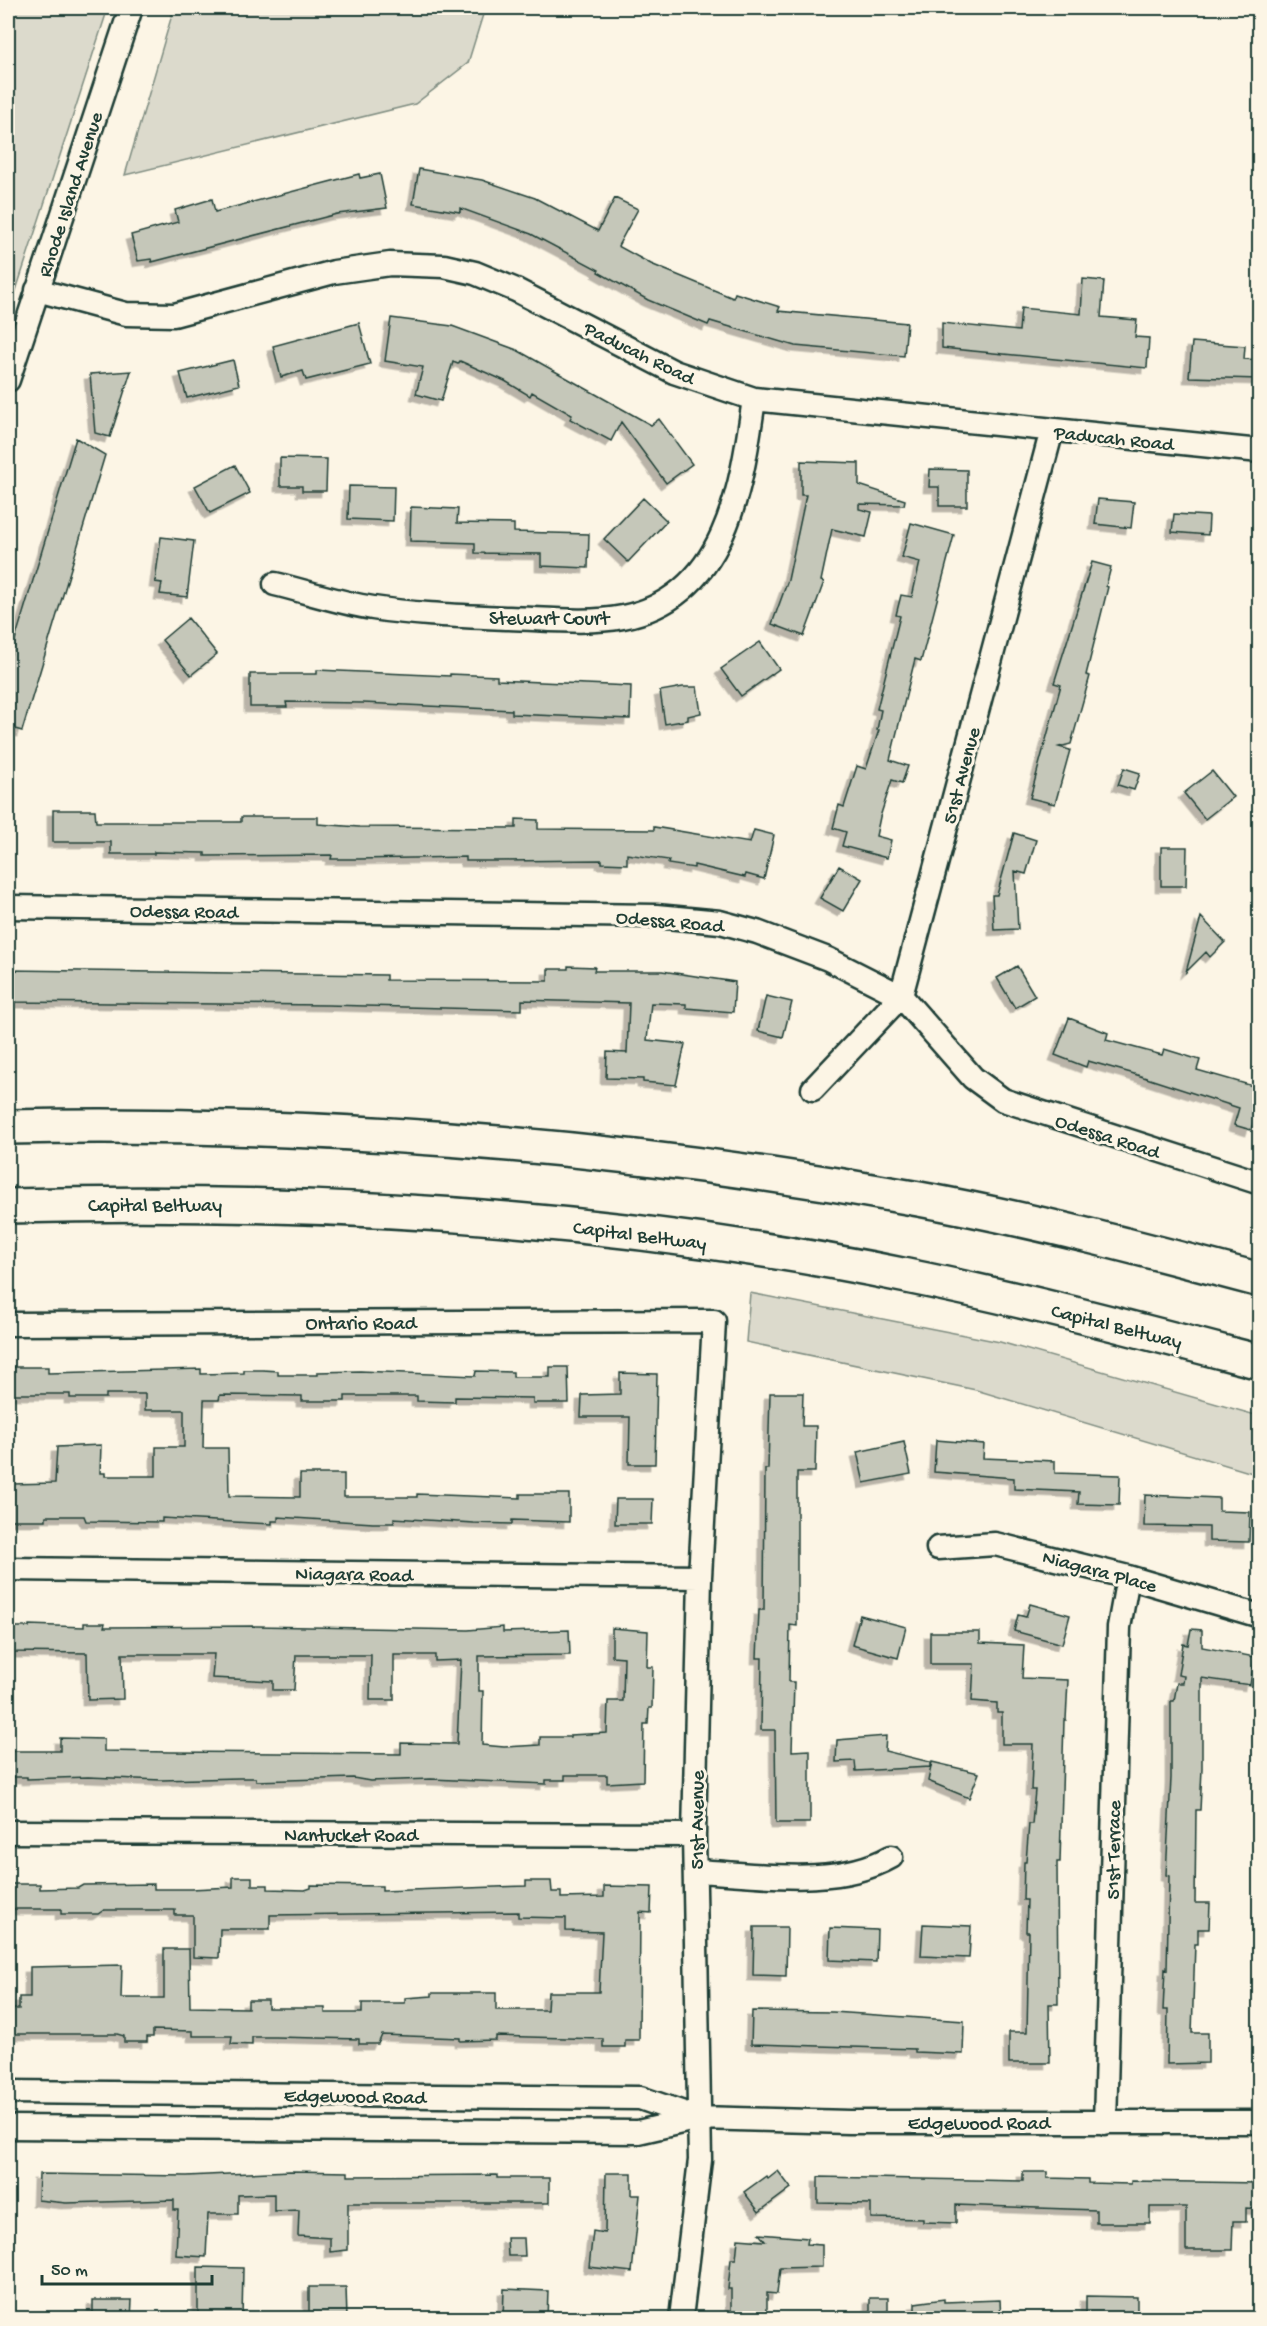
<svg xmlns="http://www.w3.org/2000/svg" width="1267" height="2326" font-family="'Gochi Hand',sans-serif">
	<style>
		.green { fill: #dcdacc; stroke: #7e8c80; stroke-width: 1.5 }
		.building { fill: #c5c7b9; stroke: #1f3d34; stroke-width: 1.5; filter: url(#shadow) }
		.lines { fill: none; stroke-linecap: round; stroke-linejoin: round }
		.minor-casing { stroke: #1f3d34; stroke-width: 27 }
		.highway-casing { stroke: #1f3d34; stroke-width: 38 }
		.minor { stroke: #fcf5e5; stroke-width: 22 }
		.highway { stroke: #fcf5e5; stroke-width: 33 }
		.labels { text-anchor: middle; stroke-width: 6; stroke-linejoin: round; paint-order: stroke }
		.street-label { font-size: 20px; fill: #1f3d34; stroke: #fcf5e5 }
	</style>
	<defs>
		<filter id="shadow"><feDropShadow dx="-5.5" dy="5.5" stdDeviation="0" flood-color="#0004"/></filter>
	</defs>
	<rect width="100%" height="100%" fill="#fcf5e5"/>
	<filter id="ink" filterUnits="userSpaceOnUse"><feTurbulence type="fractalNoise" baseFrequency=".0167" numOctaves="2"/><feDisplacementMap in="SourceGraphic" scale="12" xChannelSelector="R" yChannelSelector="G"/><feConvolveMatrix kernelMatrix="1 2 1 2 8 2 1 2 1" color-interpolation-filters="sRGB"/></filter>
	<g filter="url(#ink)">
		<path class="green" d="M 8,8 L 108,8 L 8,315 Z
			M 174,8 L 485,8 L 468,63 L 415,104 L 125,175 Z
			M 750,1293 L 1000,1342 L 1259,1416 L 1259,1475 L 976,1390 L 746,1342 Z"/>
		<path class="building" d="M 419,169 L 482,180 L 535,198 L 598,231 L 615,198 L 638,209 L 618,246 L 651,264 L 733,298 L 735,293 L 780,307 L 778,311 L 907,323 L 904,356 L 795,346 L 710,321 L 708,325 L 648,300 L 598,272 L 599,270 L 531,234 L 460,208 L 460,212 L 413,204 Z
			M 359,174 L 360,178 L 380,174 L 387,208 L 337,214 L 152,262 L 151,259 L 138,261 L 131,235 L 178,222 L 175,210 L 212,199 L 215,212 Z
			M 1083,279 L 1104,281 L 1101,317 L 1137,320 L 1135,337 L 1149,338 L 1147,368 L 942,348 L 942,323 L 1019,331 L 1021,308 L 1081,314 Z
			M 391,318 L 452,326 L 517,350 L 651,425 L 659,419 L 692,464 L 666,483 L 621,422 L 611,441 L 570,419 L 572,415 L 532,392 L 530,396 L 505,381 L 460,361 L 458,364 L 453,362 L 441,401 L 416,394 L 423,367 L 385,361 Z
			M 359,323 L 370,364 L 306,380 L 303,371 L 281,377 L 273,346 Z
			M 1192,342 L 1245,346 L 1244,359 L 1260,360 L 1259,379 L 1189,377 Z
			M 233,360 L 239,385 L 187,398 L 180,373 Z
			M 131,371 L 110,437 L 95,433 L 90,374 Z
			M 76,438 L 105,455 L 22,731 L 8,727 L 8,663 Z
			M 280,458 L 327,459 L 326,491 L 302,491 L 302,486 L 280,486 Z
			M 801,461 L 859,463 L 859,485 L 905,500 L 904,505 L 859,504 L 859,509 L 872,512 L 866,537 L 832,529 L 821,581 L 824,582 L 804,636 L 772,624 L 788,580 L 806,495 L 801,495 Z
			M 235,465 L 250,493 L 210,513 L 195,486 Z
			M 930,469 L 967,470 L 967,506 L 939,506 L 939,487 L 929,487 Z
			M 349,486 L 394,487 L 393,521 L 348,519 Z
			M 643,498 L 667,521 L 628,562 L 604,539 Z
			M 1098,499 L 1134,502 L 1131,528 L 1095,524 Z
			M 411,507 L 458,509 L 457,523 L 514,524 L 514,532 L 589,534 L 588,568 L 541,566 L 541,554 L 475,553 L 475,543 L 410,541 Z
			M 1174,514 L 1209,516 L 1208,535 L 1172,532 Z
			M 911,523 L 954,535 L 921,661 L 915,659 L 890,760 L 908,766 L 902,783 L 892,780 L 880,817 L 876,836 L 891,840 L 887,858 L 842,846 L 846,832 L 833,828 L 839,805 L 844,807 L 857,766 L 866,769 L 879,730 L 877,730 L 881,710 L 877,709 L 900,616 L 896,615 L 901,595 L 912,597 L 920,562 L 902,557 Z
			M 161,537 L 194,541 L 187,597 L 160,594 L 162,583 L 155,582 Z
			M 1092,562 L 1111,567 L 1106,586 L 1108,587 L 1086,675 L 1090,676 L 1071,744 L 1059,747 L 1070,750 L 1055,804 L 1030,798 L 1061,685 L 1054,683 Z
			M 188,618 L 217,654 L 191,675 L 162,640 Z
			M 760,642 L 779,669 L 741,696 L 721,669 Z
			M 317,670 L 450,676 L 450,674 L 497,676 L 497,680 L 631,686 L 630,719 L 512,714 L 512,710 L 363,703 L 286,702 L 287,707 L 250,707 L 250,674 L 317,674 Z
			M 683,687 L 697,687 L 701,713 L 688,716 L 688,720 L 665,724 L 660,691 Z
			M 1124,768 L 1140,773 L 1134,790 L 1118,785 Z
			M 1212,771 L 1233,797 L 1205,819 L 1184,793 Z
			M 53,810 L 95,810 L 96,822 L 241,822 L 241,817 L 318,817 L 318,824 L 359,827 L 516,828 L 516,819 L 538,820 L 538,829 L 654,830 L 654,827 L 750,843 L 754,830 L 774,835 L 764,879 L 746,874 L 745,877 L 694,865 L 694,868 L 668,864 L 669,860 L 627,854 L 627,864 L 602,863 L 602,860 L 492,861 L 466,861 L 466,857 L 358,859 L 331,859 L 332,855 L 205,856 L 205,853 L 154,852 L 154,854 L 111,854 L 111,842 L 53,842 Z
			M 1014,833 L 1036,840 L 1026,874 L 1015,871 L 1018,929 L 994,930 L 992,895 L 997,895 Z
			M 1161,847 L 1187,847 L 1186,886 L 1161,886 Z
			M 839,866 L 862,879 L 843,911 L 820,898 Z
			M 1201,917 L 1225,942 L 1210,957 L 1206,952 L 1186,972 Z
			M 568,966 L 595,967 L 594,971 L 662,971 L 735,982 L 733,1012 L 686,1008 L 686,1004 L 651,1003 L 647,1040 L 685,1044 L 676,1085 L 643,1082 L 643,1079 L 606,1078 L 607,1052 L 627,1053 L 629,1003 L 522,1000 L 522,1010 L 327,1005 L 9,1002 L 9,970 L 386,975 L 386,980 L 548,981 L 548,969 L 568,969 Z
			M 1017,966 L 1035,996 L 1015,1008 L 997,978 Z
			M 766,996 L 792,1002 L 783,1037 L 758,1031 Z
			M 1069,1018 L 1108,1033 L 1106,1040 L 1162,1055 L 1164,1049 L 1200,1060 L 1197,1070 L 1260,1088 L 1260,1101 L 1251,1130 L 1234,1125 L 1239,1108 L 1131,1073 L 1088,1061 L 1086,1067 L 1055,1055 Z
			M 11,1367 L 48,1367 L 48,1373 L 201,1369 L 201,1374 L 244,1373 L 244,1370 L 263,1370 L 278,1371 L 278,1375 L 318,1375 L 318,1372 L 360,1371 L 475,1376 L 476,1371 L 513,1372 L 513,1377 L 550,1377 L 550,1367 L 568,1367 L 569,1403 L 533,1403 L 533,1398 L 455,1397 L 455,1402 L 417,1401 L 417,1396 L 345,1396 L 345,1401 L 302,1401 L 302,1396 L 220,1395 L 219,1400 L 204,1400 L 203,1448 L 228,1448 L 229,1496 L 300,1497 L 300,1474 L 344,1474 L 344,1497 L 417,1497 L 417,1494 L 520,1498 L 520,1494 L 569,1494 L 569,1522 L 512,1520 L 512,1524 L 474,1523 L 394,1518 L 394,1523 L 373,1523 L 278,1517 L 278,1521 L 272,1521 L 272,1524 L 162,1518 L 162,1522 L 86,1521 L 84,1516 L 46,1516 L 46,1520 L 10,1520 L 10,1484 L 55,1483 L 57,1447 L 101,1445 L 100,1473 L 105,1473 L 105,1476 L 156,1476 L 156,1447 L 184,1447 L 184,1410 L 145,1410 L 145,1394 L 106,1394 L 106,1398 L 70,1398 L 70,1394 L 11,1394 Z
			M 620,1373 L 657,1374 L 655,1464 L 629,1464 L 630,1417 L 581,1417 L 582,1395 L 620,1394 Z
			M 770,1393 L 803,1393 L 802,1426 L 816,1426 L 815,1472 L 797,1472 L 797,1626 L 790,1625 L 789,1682 L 794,1682 L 792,1751 L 810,1750 L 810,1823 L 776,1823 L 775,1730 L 761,1730 L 762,1658 L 757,1658 L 759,1610 L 764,1610 L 765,1469 L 768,1469 Z
			M 936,1440 L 984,1444 L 983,1458 L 1055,1461 L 1055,1473 L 1120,1475 L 1119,1505 L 1078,1504 L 1079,1492 L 1014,1489 L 1014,1478 L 934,1472 Z
			M 904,1442 L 911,1474 L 864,1483 L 857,1452 Z
			M 1145,1495 L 1219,1498 L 1219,1511 L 1250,1512 L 1249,1542 L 1209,1541 L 1209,1527 L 1144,1526 Z
			M 616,1499 L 653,1499 L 652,1524 L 615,1524 Z
			M 1030,1604 L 1070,1615 L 1062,1644 L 1014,1631 L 1018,1615 L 1026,1617 Z
			M 860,1615 L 906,1627 L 898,1658 L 852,1645 Z
			M 84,1623 L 105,1623 L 104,1627 L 257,1626 L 468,1630 L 503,1627 L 503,1632 L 569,1630 L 570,1655 L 479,1656 L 479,1691 L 483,1691 L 482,1745 L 504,1747 L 540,1745 L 540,1737 L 570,1737 L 570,1735 L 607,1733 L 608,1701 L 623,1701 L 624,1657 L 612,1656 L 612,1628 L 648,1631 L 647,1667 L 653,1667 L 652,1708 L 649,1708 L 648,1724 L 644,1724 L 643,1781 L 607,1783 L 607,1775 L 565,1775 L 565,1780 L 546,1780 L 546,1784 L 431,1779 L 370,1781 L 353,1778 L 256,1781 L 256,1778 L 239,1778 L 161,1780 L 88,1777 L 27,1779 L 27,1777 L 12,1777 L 12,1751 L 60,1751 L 60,1738 L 104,1739 L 104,1751 L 171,1752 L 401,1754 L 401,1743 L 457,1744 L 461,1660 L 435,1661 L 435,1655 L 394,1655 L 394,1700 L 370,1700 L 371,1655 L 296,1655 L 294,1690 L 273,1690 L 273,1681 L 212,1678 L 214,1654 L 122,1654 L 123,1699 L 88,1700 L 87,1653 L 12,1652 L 13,1627 L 29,1627 L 29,1625 L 84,1627 Z
			M 1191,1629 L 1202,1630 L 1202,1647 L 1255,1657 L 1250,1685 L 1202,1678 L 1202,1769 L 1200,1810 L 1196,1810 L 1195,1903 L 1210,1903 L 1209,1929 L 1198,1929 L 1198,1944 L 1195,1944 L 1192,2033 L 1208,2033 L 1208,2063 L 1167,2064 L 1168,2010 L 1163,2010 L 1165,1969 L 1167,1970 L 1169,1876 L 1166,1875 L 1171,1778 L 1171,1701 L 1174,1701 L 1177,1683 L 1183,1683 L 1184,1676 L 1178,1675 L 1183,1644 L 1188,1645 Z
			M 930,1632 L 980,1632 L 980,1643 L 1024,1645 L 1022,1678 L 1068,1680 L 1066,1720 L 1064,1720 L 1060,1862 L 1057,1862 L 1058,2004 L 1049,2004 L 1050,2063 L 1009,2063 L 1009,2032 L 1027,2032 L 1029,1932 L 1026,1932 L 1027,1900 L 1023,1900 L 1024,1862 L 1026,1862 L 1029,1824 L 1032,1824 L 1035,1790 L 1031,1790 L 1033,1744 L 1002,1744 L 1002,1713 L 997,1713 L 997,1703 L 972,1701 L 974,1664 L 930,1664 Z
			M 886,1736 L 885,1751 L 930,1762 L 930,1767 L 856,1771 L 855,1761 L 836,1762 L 837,1740 Z
			M 932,1762 L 979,1773 L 969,1798 L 928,1781 Z
			M 233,1877 L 252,1877 L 252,1885 L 268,1885 L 268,1889 L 305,1890 L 311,1888 L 311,1885 L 382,1886 L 382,1891 L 526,1886 L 526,1881 L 551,1881 L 552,1892 L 561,1892 L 561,1898 L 604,1897 L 604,1886 L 652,1887 L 651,1913 L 640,1912 L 639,2040 L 625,2040 L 625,2047 L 603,2047 L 603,2039 L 496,2036 L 496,2040 L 460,2041 L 460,2038 L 382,2035 L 378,2044 L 359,2044 L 359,2039 L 275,2037 L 252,2037 L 252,2045 L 231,2044 L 232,2036 L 193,2036 L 193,2031 L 153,2030 L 153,2037 L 147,2037 L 147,2042 L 124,2042 L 124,2036 L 117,2034 L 8,2034 L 8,2009 L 19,2009 L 19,1997 L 30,1997 L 30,1967 L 122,1965 L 121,1998 L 164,1998 L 164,1949 L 189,1949 L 190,2007 L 248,2008 L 248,2000 L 268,2000 L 268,2008 L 325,2008 L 325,2013 L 362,2013 L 362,2003 L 405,2003 L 405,1998 L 432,1996 L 432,1993 L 496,1993 L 496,2010 L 547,2010 L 548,1992 L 599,1992 L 602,1932 L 566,1931 L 566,1918 L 518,1917 L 518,1912 L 270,1915 L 270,1929 L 220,1929 L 219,1958 L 193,1957 L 193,1915 L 175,1915 L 175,1910 L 104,1910 L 98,1914 L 61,1914 L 61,1909 L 8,1909 L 8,1884 L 40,1884 L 40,1889 L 78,1888 L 83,1885 L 154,1884 L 154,1889 L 191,1889 L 233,1887 Z
			M 923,1924 L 971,1926 L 969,1958 L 921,1956 Z
			M 754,1927 L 787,1927 L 786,1976 L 753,1975 Z
			M 830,1928 L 877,1930 L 876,1962 L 829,1960 Z
			M 752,2011 L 833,2012 L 964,2021 L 963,2054 L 915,2052 L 915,2049 L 751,2044 Z
			M 290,2171 L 348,2172 L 348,2176 L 497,2175 L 497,2178 L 549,2178 L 549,2203 L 348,2203 L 348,2250 L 330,2252 L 330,2238 L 298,2236 L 299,2210 L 274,2211 L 274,2194 L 238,2195 L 238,2214 L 208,2214 L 206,2257 L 176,2255 L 178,2210 L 174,2210 L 174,2200 L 66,2203 L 38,2200 L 39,2174 L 187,2176 Z
			M 778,2171 L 791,2188 L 759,2212 L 744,2192 L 766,2176 L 768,2179 Z
			M 1023,2172 L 1047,2172 L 1047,2178 L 1088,2179 L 1088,2183 L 1131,2184 L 1131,2181 L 1260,2183 L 1260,2209 L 1246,2208 L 1246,2221 L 1233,2221 L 1232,2250 L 1186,2250 L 1186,2207 L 1150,2207 L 1150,2223 L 1096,2223 L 1096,2210 L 956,2205 L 956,2223 L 923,2222 L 923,2219 L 871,2218 L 871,2204 L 818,2203 L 818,2177 L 1023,2181 Z
			M 606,2173 L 632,2173 L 632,2195 L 640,2195 L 632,2272 L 589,2267 L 593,2231 L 605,2233 Z
			M 759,2234 L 808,2238 L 807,2244 L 822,2245 L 822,2267 L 780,2268 L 777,2294 L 767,2293 L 767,2314 L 761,2314 L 761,2319 L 734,2319 L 734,2313 L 731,2313 L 731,2289 L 728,2289 L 731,2259 L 736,2259 L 738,2239 L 765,2241 Z
			M 507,2238 L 524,2238 L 525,2256 L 508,2256 Z
			M 198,2267 L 243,2268 L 242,2319 L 198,2319 Z
			M 309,2287 L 346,2287 L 347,2319 L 309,2319 Z
			M 504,2289 L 548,2291 L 547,2319 L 503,2319 Z
			M 1086,2296 L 1137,2297 L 1137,2319 L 1086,2319 Z
			M 870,2298 L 888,2298 L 888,2319 L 870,2319 Z
			M 944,2299 L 944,2302 L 1000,2300 L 1001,2319 L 915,2319 L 915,2303 Z
			M 93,2300 L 132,2300 L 131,2319 L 93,2319 Z"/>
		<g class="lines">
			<g class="minor-casing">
				<path id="minor" d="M 37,290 L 126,314 L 174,315 L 334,272 L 390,264 L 444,266 L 475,273 L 516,290 L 674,372 L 754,399 L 1260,451
					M 8,380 L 131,8
					M 275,584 C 308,592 340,603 373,608 C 418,615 464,616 509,618 C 547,619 586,624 623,617 C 727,597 742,484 754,399
					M 8,907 L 656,916 L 720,922 L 757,932 L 828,959 L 901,996 L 973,1078 L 1003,1100 L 1260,1183
					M 813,1089 L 901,996 L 1052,430
					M 8,1324 L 714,1321 L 700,1577 L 694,1835 L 700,2160 L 681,2318
					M 938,1548 L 995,1544 L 1128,1577 L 1260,1616
					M 8,1569 L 700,1577
					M 8,1832 L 694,1835
					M 696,1871 C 757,1874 836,1888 891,1857
					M 8,2092 L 640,2098 L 698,2118
					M 1105,2123 L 1119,1627 L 1128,1577
					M 8,2127 L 638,2132 L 699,2118 L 849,2122 L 1260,2122"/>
			</g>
			<g class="highway-casing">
				<path id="highway" d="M 8,1127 C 316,1121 615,1144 919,1199 C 1034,1220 1147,1250 1260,1280
					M 8,1206 C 309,1198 611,1215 907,1276 C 1026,1300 1142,1331 1260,1362"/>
			</g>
			<use href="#minor" class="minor"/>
			<use href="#highway" class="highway"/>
		</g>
	</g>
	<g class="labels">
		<g class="street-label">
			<text transform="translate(69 194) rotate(-72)" y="7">Rhode Island Avenue</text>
			<text transform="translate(640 352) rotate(26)" y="7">Paducah Road</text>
			<text transform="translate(1114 437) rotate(6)" y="7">Paducah Road</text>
			<text x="549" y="624">Stewart Court</text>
			<text transform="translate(960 775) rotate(-75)" y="7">51st Avenue</text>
			<text transform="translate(184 910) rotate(1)" y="7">Odessa Road</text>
			<text transform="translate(670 920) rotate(5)" y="7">Odessa Road</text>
			<text transform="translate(1108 1135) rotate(18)" y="7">Odessa Road</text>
			<text x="155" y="1211">Capital Beltway</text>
			<text transform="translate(640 1234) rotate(7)" y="7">Capital Beltway</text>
			<text x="361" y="1329">Ontario Road</text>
			<text transform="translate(1117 1325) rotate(14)" y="7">Capital Beltway</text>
			<text transform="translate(1100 1570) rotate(15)" y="7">Niagara Place</text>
			<text transform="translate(354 1573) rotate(1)" y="7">Niagara Road</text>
			<text transform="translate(696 1820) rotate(-90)" y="7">51st Avenue</text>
			<text x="351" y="1841">Nantucket Road</text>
			<text transform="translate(1112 1850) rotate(-89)" y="7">51st Terrace</text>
			<text transform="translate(355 2095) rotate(1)" y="7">Edgewood Road</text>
			<text x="979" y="2129">Edgewood Road</text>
		</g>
	</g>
	<rect width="1267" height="2326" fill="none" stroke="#fcf5e5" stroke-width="30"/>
	<rect x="15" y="15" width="1237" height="2296" fill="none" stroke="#1f3d34" stroke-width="2" filter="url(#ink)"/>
	<path d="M42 2275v9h170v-9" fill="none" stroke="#1f3d34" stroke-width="3"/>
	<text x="51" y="2275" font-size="18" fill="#1f3d34" stroke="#fcf5e5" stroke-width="4.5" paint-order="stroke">50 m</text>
</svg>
